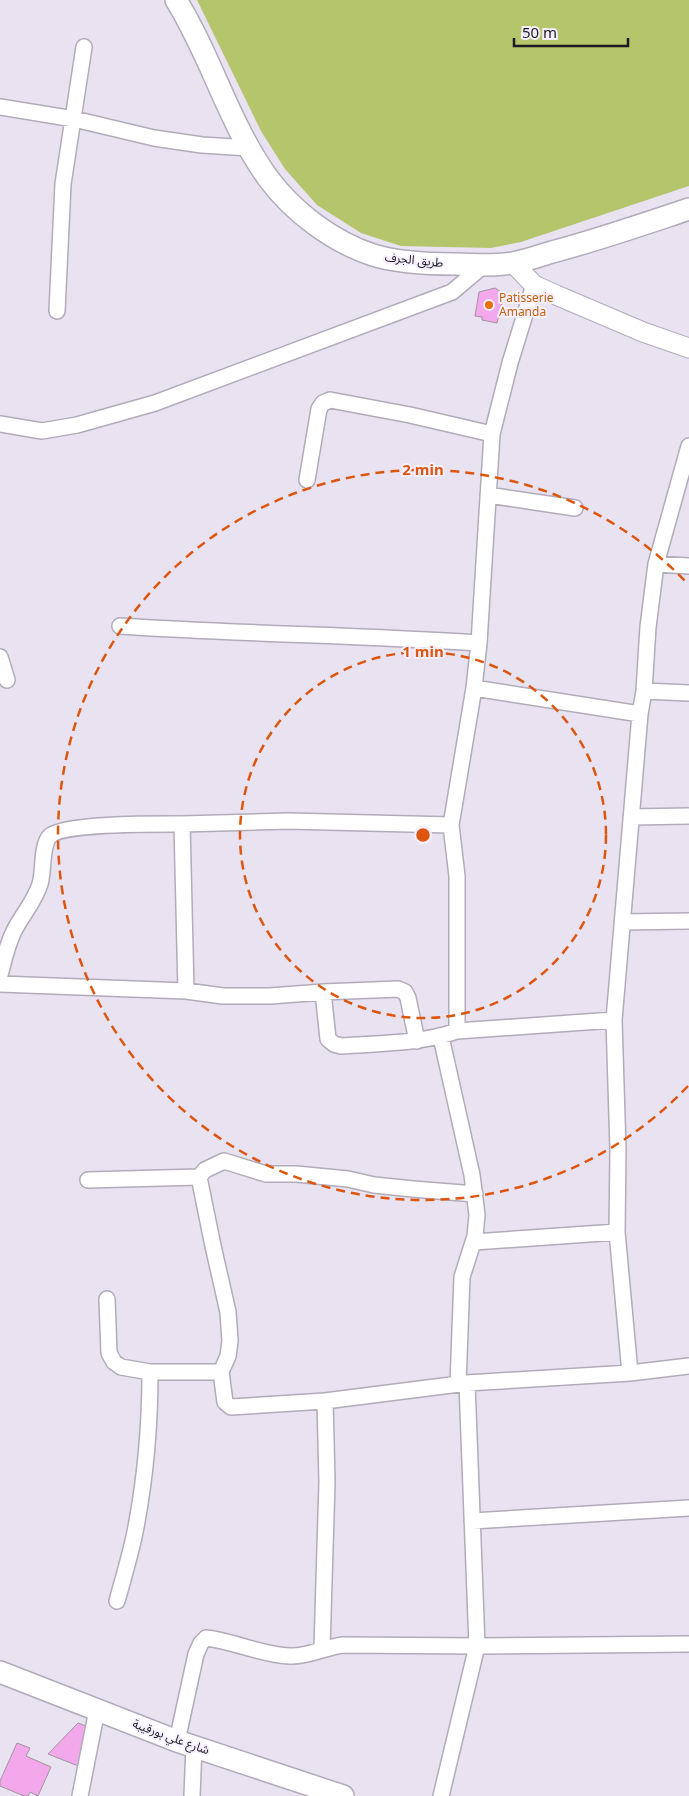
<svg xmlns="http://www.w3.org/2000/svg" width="689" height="1796" font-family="'Noto Sans','Noto Sans Arabic',sans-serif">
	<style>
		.green { fill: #b4c56c }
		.building { fill: #f4a8ec; stroke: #a1949f }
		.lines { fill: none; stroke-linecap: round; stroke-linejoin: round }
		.minor-casing { stroke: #b2abba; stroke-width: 18 }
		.tertiary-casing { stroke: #b2abba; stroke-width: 21 }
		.secondary-casing { stroke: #b2abba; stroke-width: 24 }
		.minor { stroke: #fff; stroke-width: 15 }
		.tertiary { stroke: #fff; stroke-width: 19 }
		.secondary { stroke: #fff; stroke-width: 21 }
		.ring { fill: none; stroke: #de560d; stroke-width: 2.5; stroke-dasharray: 9 6 }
		.food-dot { fill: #e8710a; stroke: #f5efff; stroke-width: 2 }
		.labels { text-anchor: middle; stroke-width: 4; stroke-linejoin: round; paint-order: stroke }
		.street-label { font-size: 12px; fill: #1d1b20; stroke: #f5efff }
		.food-label { font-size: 12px; fill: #c56008; stroke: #f5efff; text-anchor: start }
		.centre { fill: #de560d; stroke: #f5efff; stroke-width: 2.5 }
		.ring-label { font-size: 15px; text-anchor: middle; font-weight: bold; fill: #de560d; stroke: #f5efff; stroke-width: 4; stroke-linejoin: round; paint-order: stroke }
	</style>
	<rect width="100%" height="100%" fill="#e8e2f1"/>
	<path class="green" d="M 197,0 L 689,0 L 689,186 L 521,242 L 491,248 L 401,246 L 361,233 L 317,205 L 285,169 L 261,131 Z"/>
	<path class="building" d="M 495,288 L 504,294 L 497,323 L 482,320 L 482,317 L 475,316 L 479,292 Z
		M 78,1723 L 89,1727 L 81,1767 L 48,1754 Z
		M 17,1743 L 30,1748 L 26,1756 L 51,1767 L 38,1796 L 30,1792 L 28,1796 L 24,1796 L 0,1786 L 0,1781 Z"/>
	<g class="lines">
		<g class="minor-casing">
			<path id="minor" d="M 0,107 L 74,119 L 154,138 L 202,145 L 249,148
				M 57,311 L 63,184 L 84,47
				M 0,424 L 42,431 L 77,425 L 155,403 L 452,292 L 484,265
				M 307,480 L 319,409 L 323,403 L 330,400 L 410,415 L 492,434
				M 488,495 L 575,508
				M 656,564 L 689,566
				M 120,626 C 240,634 360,635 479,643
				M 0,657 L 7,680
				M 474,688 L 640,714
				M 644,691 L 689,693
				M 631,817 L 689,816
				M 622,922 L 689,921
				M 0,975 C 4,960 7,945 14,931 C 22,915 35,901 40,884 C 44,872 41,845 50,836 C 62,823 160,824 182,824
				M 0,984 L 186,991 L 223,996 L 270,996 L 323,992 L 398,989 L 405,992 L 408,998 L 417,1041
				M 186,991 L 182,824 L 288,821 L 451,825
				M 323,992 L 328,1039 L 334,1044 L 341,1046 C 380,1043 419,1044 457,1031 L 614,1020
				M 457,1031 L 457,876 L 451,825 L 474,688 L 479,643 L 492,434 L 510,363 L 534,285
				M 441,1037 L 472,1175 L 477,1215 L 475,1236 L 462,1277 L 458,1384
				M 199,1177 L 205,1170 L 224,1161 L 266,1174 L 296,1174 L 348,1179 L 374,1185 L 413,1189 L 475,1194
				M 88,1180 L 199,1177 L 213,1246 L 228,1312 L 230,1341 L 228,1356 L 221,1372
				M 474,1242 L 617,1232
				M 107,1299 L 109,1353 L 114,1362 L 121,1367 L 150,1372 L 221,1372 L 225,1402 L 231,1407 L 325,1401 L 467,1383 L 630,1373 L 689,1366
				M 630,1373 L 617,1232 L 618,1150 L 614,1020 L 640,714 L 644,691 L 648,627 L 656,564 L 689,446
				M 472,1521 L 689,1508
				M 117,1601 C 123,1580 129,1559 134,1537 C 145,1483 150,1427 150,1372
				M 322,1648 L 327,1482 L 325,1401
				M 177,1741 L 196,1654 L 201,1643 L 206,1638 C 234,1641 261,1655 290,1656 C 308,1657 325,1647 343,1645 L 477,1646 L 689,1644
				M 80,1796 L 97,1710
				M 192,1796 L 194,1746
				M 441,1796 L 477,1646 L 467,1383"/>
		</g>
		<g class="tertiary-casing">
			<path id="tertiary" d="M 513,263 L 534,285 L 556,295 L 643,332 L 689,348"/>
		</g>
		<g class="secondary-casing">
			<path id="secondary" d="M 176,0 C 211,56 229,124 268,178 C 293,212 333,242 373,255 C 399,263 428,264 455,264 C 474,265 493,266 512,263 C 525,261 539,256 552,252 C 598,240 644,224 689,209
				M 0,1672 L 177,1741 L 343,1796"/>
		</g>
		<use href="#minor" class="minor"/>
		<use href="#tertiary" class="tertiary"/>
		<use href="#secondary" class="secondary"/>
	</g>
	<g class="ring">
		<circle cx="423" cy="835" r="183"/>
		<path d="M688 1086A365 365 0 1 1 688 584"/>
	</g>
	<circle class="food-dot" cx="489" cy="305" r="5"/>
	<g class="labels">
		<g class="street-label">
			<text transform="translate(414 260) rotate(6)" y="4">طريق الجرف</text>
			<text transform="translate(171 1737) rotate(20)" y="4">شارع علي بورقيبة</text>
		</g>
		<g class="food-label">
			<text x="499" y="302">Patisserie<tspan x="499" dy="14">Amanda</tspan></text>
		</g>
	</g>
	<circle cx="423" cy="835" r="8" class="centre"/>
	<g class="ring-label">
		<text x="423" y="475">2 min</text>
		<text x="423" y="657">1 min</text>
	</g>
	<path d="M514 38v8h114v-8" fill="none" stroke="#1d1b20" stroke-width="2.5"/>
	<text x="522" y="38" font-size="15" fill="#1d1b20" stroke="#f5efff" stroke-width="4" paint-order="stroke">50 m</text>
</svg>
